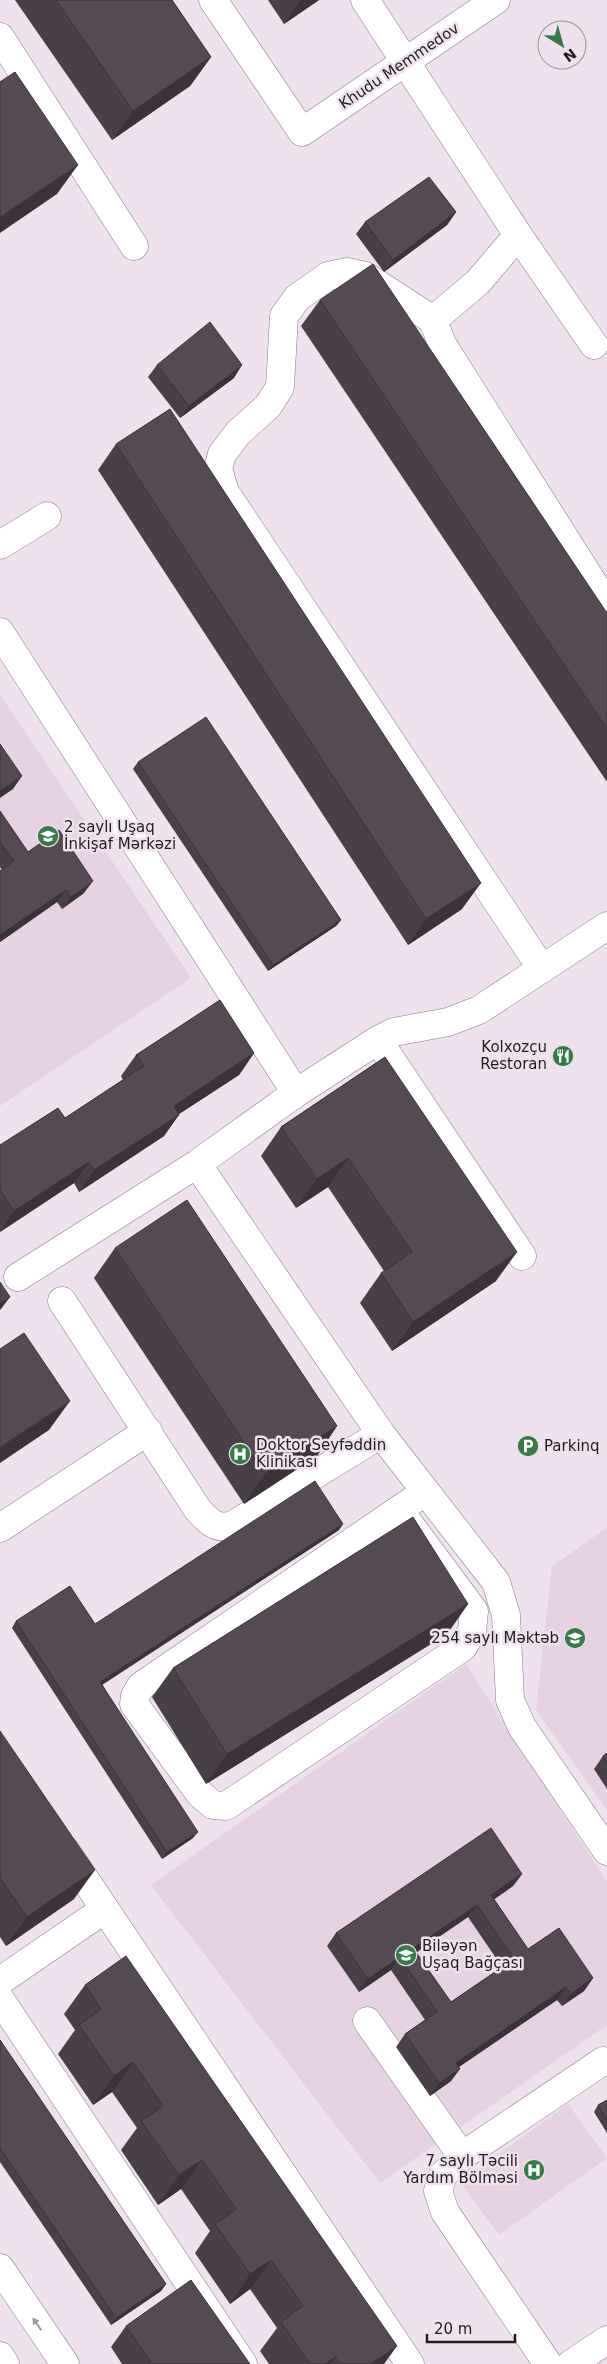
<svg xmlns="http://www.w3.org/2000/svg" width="607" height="2364" font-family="'DejaVu Sans',sans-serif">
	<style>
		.built { fill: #e6d2e3 }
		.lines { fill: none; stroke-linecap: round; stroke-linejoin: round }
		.minor-casing { stroke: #877b86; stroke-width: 29 }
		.minor { stroke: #fff; stroke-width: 28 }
		.wall { fill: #493f47; fill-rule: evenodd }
		.shaded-wall { fill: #3c333a }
		.building { fill: #554953; stroke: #3c333a; fill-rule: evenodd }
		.oneway { fill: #9b999b }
		.labels { text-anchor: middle; stroke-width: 5; stroke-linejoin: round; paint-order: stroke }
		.street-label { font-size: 15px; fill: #211c20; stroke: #efe1ed }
		.poi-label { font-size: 15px; fill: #211c20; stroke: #efe1ed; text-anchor: start }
	</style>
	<rect width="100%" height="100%" fill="#efe1ed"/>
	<path class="built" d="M 0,695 L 191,978 L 0,1106 Z
		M 607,1528 L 607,1810 L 536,1710 L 552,1566 Z
		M 466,1664 L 607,1882 L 607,2025 L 380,2183 L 151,1885 Z
		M 568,2104 L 607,2158 L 499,2235 L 460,2182 Z"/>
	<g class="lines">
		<g class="minor-casing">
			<path id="minor" d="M 213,0 L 302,132 L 496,0
				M 365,0 L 518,235 L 478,282 L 433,320 L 442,344 L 607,605
				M 0,37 L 134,246
				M 518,235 L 594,345
				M 433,320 L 365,276 L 347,272 L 328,276 L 297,298 L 284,316 L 280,387 L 268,406 L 238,433 L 222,454 L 218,469 L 225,492 L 542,969
				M 0,545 L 47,516
				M 0,632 L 296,1093
				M 378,1040 L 522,1256
				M 197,1164 L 381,1434 L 496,1582 L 506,1615 L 510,1700 L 522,1727 L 607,1851
				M 18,1277 L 197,1164 L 296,1093 L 378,1040 L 394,1032 L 448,1022 L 479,1010 L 607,926
				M 62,1301 L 198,1510 C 209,1522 216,1530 233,1525 L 381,1434
				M 399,1510 L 474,1611 L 472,1631 L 463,1647 L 226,1806 L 213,1805 L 200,1794 L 134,1704 L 135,1696 L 141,1686 L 425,1492
				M 0,1528 L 148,1431
				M 66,1851 L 410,2364
				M 0,1981 L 105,1909
				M 0,1999 L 243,2364
				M 367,2021 L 462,2156
				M 0,2268 L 65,2364
				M 0,2356 L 5,2364
				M 548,2364 L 445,2212 L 438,2191 L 443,2175 L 462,2156 L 603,2061
				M 571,2364 L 607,2340"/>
		</g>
		<use href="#minor" class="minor"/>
	</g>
	<path class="wall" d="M 15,0 L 172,0 L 211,57 L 190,86 L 112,140 Z
		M 268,0 L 319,0 L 284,24 Z
		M 456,212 L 447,225 L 384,272 L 356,234 L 365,222 Z
		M 320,300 L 607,613 L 607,782 L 301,326 Z
		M 157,365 L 234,378 L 180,418 L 148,377 Z
		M 116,444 L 462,909 L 408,945 L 98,470 Z
		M 138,762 L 341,920 L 336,926 L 268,971 L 133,769 Z
		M 0,811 L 28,852 L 84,893 L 62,909 L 57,902 L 0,942 L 0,871 L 2,870 L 0,867 Z
		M 254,1053 L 239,1075 L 179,1114 L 164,1136 L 79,1192 L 74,1183 L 0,1232 L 0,1145 L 65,1118 L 123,1080 L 121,1076 L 136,1055 Z
		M 385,1057 L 496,1281 L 392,1351 L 360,1303 L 381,1273 L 384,1271 L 328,1187 L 296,1208 L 261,1156 L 281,1127 Z
		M 115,1248 L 337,1426 L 317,1456 L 244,1504 L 94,1278 Z
		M 339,1530 L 102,1684 L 193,1838 L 162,1859 L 12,1628 L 16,1621 L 95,1624 Z
		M 468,1604 L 447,1634 L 206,1784 L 152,1697 L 173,1668 Z
		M 0,1731 L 74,1899 L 6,1946 L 0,1937 Z
		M 607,1753 L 607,1789 L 594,1769 L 603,1756 Z
		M 522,1874 L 513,1886 L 494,1899 L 528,1949 L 593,1978 L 584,1991 L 562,2006 L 557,2000 L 459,2067 L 451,2081 L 430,2096 L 396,2047 L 405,2034 L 425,2020 L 391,1970 L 359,1992 L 327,1946 L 336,1933 ZM 468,1917 L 502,1967 L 451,2002 L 416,1952 Z
		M 85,1985 L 384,2364 L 269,2364 L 260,2351 L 277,2328 L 250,2289 L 230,2304 L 195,2253 L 210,2231 L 181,2189 L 158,2205 L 121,2150 L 137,2128 L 112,2092 L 93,2105 L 58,2054 L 75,2030 L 64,2014 Z
		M 0,2040 L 166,2284 L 161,2291 L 111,2325 L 0,2162 Z
		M 607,2100 L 607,2133 L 594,2112 L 598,2105 Z
		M 126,2326 L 250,2364 L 122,2364 L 111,2347 Z"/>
	<path class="shaded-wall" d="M 301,0 L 319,0 L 284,24 Z
		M 211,57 L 190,86 L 112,140 L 133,111 Z
		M 78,165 L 57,194 L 0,233 L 0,217 Z
		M 456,212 L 447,225 L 384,272 L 393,260 Z
		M 242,365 L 234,378 L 180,418 L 189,406 Z
		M 22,776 L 13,789 L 0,798 L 0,791 Z
		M 93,881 L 84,893 L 62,909 L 71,897 Z
		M 481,883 L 462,909 L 408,945 L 426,919 Z
		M 66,890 L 57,902 L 0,942 L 0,935 Z
		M 341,920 L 336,926 L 268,971 L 273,965 Z
		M 254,1053 L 239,1075 L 159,1127 L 174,1106 Z
		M 179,1115 L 164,1136 L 79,1192 L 94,1170 Z
		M 348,1158 L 328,1187 L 296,1208 L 317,1179 Z
		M 89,1162 L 74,1183 L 0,1232 L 14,1211 Z
		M 517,1252 L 496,1281 L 392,1351 L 413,1322 Z
		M 10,1297 L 1,1309 L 0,1310 L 0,1303 Z
		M 70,1401 L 49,1430 L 0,1463 L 0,1447 Z
		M 337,1426 L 317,1456 L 244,1504 L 265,1474 Z
		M 343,1524 L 339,1530 L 96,1689 L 100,1682 Z
		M 468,1604 L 447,1634 L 206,1784 L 227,1754 Z
		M 198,1832 L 193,1838 L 162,1859 L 167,1852 Z
		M 95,1870 L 74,1899 L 6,1946 L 27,1917 Z
		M 522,1874 L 513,1886 L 482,1908 L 491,1895 Z
		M 477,1905 L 468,1917 L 404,1961 L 413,1948 Z
		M 400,1957 L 391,1970 L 359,1992 L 368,1979 Z
		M 593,1978 L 584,1991 L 562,2006 L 571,1994 Z
		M 566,1987 L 557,2000 L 447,2075 L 456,2063 Z
		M 133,2062 L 112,2092 L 93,2105 L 114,2076 Z
		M 460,2069 L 451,2081 L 430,2096 L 439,2083 Z
		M 202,2160 L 181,2189 L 158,2205 L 179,2175 Z
		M 271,2260 L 250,2289 L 230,2304 L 250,2274 Z
		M 166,2284 L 161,2291 L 111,2325 L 116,2318 Z
		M 397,2346 L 384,2364 L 370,2364 Z
		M 335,2357 L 330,2364 L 325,2364 Z"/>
	<path class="building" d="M 56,0 L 172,0 L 211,57 L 133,111 Z
		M 15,72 L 78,165 L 0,217 L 0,82 Z
		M 429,177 L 456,212 L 393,260 L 365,222 Z
		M 373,264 L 607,613 L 607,729 L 320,300 Z
		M 210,322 L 242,365 L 189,406 L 157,365 Z
		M 170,409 L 481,883 L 426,919 L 116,444 Z
		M 206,717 L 341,920 L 273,965 L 138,762 Z
		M 0,744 L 22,776 L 0,791 Z
		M 0,811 L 28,852 L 59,830 L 93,881 L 71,897 L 66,890 L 0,935 L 0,871 L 14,861 L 0,842 Z
		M 220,1000 L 254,1053 L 174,1106 L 179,1115 L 94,1170 L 89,1162 L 14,1211 L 0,1190 L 0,1145 L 58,1108 L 65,1118 L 144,1066 L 136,1055 Z
		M 385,1057 L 517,1252 L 413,1322 L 381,1273 L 412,1252 L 348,1158 L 317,1179 L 281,1127 Z
		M 187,1200 L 337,1426 L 265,1474 L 115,1248 Z
		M 0,1282 L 10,1297 L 0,1303 Z
		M 24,1333 L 70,1401 L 0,1447 L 0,1349 Z
		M 315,1481 L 343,1524 L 100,1682 L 198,1832 L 167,1852 L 16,1621 L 70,1586 L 95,1624 Z
		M 413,1517 L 468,1604 L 227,1754 L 173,1668 Z
		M 0,1731 L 95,1870 L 27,1917 L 0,1878 Z
		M 607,1753 L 607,1763 L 603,1756 Z
		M 491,1828 L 522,1874 L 491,1895 L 528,1949 L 559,1928 L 593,1978 L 571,1994 L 566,1987 L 456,2063 L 460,2069 L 439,2083 L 405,2034 L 437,2012 L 400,1957 L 368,1979 L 336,1933 ZM 477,1905 L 514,1959 L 451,2002 L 413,1948 Z
		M 126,1956 L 397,2346 L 370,2364 L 340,2364 L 335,2357 L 325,2364 L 310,2364 L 281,2322 L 303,2306 L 271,2260 L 250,2274 L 215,2224 L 236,2209 L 202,2160 L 179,2175 L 141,2121 L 163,2106 L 133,2062 L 114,2076 L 79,2025 L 101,2009 L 85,1985 Z
		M 0,2040 L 166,2284 L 116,2318 L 0,2148 Z
		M 607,2100 L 607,2119 L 598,2105 Z
		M 191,2280 L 250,2364 L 152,2364 L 126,2326 Z"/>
	<defs><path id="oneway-solid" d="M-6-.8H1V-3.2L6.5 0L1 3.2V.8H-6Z" transform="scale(1.25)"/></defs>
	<use class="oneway" href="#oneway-solid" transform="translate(37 2324) rotate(-124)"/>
	<defs>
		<g id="school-disc" transform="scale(1.125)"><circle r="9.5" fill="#337b47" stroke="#efe1ed"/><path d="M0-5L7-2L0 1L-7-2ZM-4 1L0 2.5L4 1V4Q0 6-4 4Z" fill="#fff"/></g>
		<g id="restaurant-disc" transform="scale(1.125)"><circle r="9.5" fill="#337b47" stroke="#efe1ed"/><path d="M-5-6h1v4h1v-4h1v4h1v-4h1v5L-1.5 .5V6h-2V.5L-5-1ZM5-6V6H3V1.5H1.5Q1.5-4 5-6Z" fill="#fff"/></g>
		<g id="parking-disc" transform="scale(1.125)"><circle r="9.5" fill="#337b47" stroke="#efe1ed"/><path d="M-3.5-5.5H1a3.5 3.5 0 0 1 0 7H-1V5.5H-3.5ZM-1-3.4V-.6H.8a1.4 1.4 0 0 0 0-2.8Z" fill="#fff"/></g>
		<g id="hospital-disc" transform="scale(1.125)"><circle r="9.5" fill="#337b47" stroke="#efe1ed"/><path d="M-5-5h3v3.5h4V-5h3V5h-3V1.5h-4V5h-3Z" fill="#fff"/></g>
	</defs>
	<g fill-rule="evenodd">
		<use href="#school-disc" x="48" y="836"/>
		<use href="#restaurant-disc" x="563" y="1056"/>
		<use href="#parking-disc" x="528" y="1446"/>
		<use href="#hospital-disc" x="240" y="1454"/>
		<use href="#school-disc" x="575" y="1638"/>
		<use href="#school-disc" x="406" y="1955"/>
		<use href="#hospital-disc" x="534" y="2170"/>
	</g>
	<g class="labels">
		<g class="street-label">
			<text transform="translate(399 66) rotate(-34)" y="5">Khudu Memmedov</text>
		</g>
		<g class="poi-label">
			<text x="64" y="832">2 saylı Uşaq<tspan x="64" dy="17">İnkişaf Mərkəzi</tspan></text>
			<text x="547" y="1052" text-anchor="end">Kolxozçu<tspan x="547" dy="17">Restoran</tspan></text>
			<text x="256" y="1450">Doktor Seyfәddin<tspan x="256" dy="17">Klinikası</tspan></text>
			<text x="544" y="1451">Parkinq</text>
			<text x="559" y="1643" text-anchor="end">254 saylı Məktəb</text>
			<text x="422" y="1951">Biləyən<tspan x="422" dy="17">Uşaq Bağçası</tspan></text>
			<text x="518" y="2166" text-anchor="end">7 saylı Təcili<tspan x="518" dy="17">Yardım Bölməsi</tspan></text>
		</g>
	</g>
	<g transform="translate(562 45) rotate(143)"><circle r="24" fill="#efe1ed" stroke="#9d929b"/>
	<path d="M0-4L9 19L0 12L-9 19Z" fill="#337b47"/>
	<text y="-8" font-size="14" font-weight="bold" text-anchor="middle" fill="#211c20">N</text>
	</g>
	<path d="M427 2334v8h88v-8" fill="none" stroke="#211c20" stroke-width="2.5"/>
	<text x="434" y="2334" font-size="15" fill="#211c20" stroke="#efe1ed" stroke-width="4" paint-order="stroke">20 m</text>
</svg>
